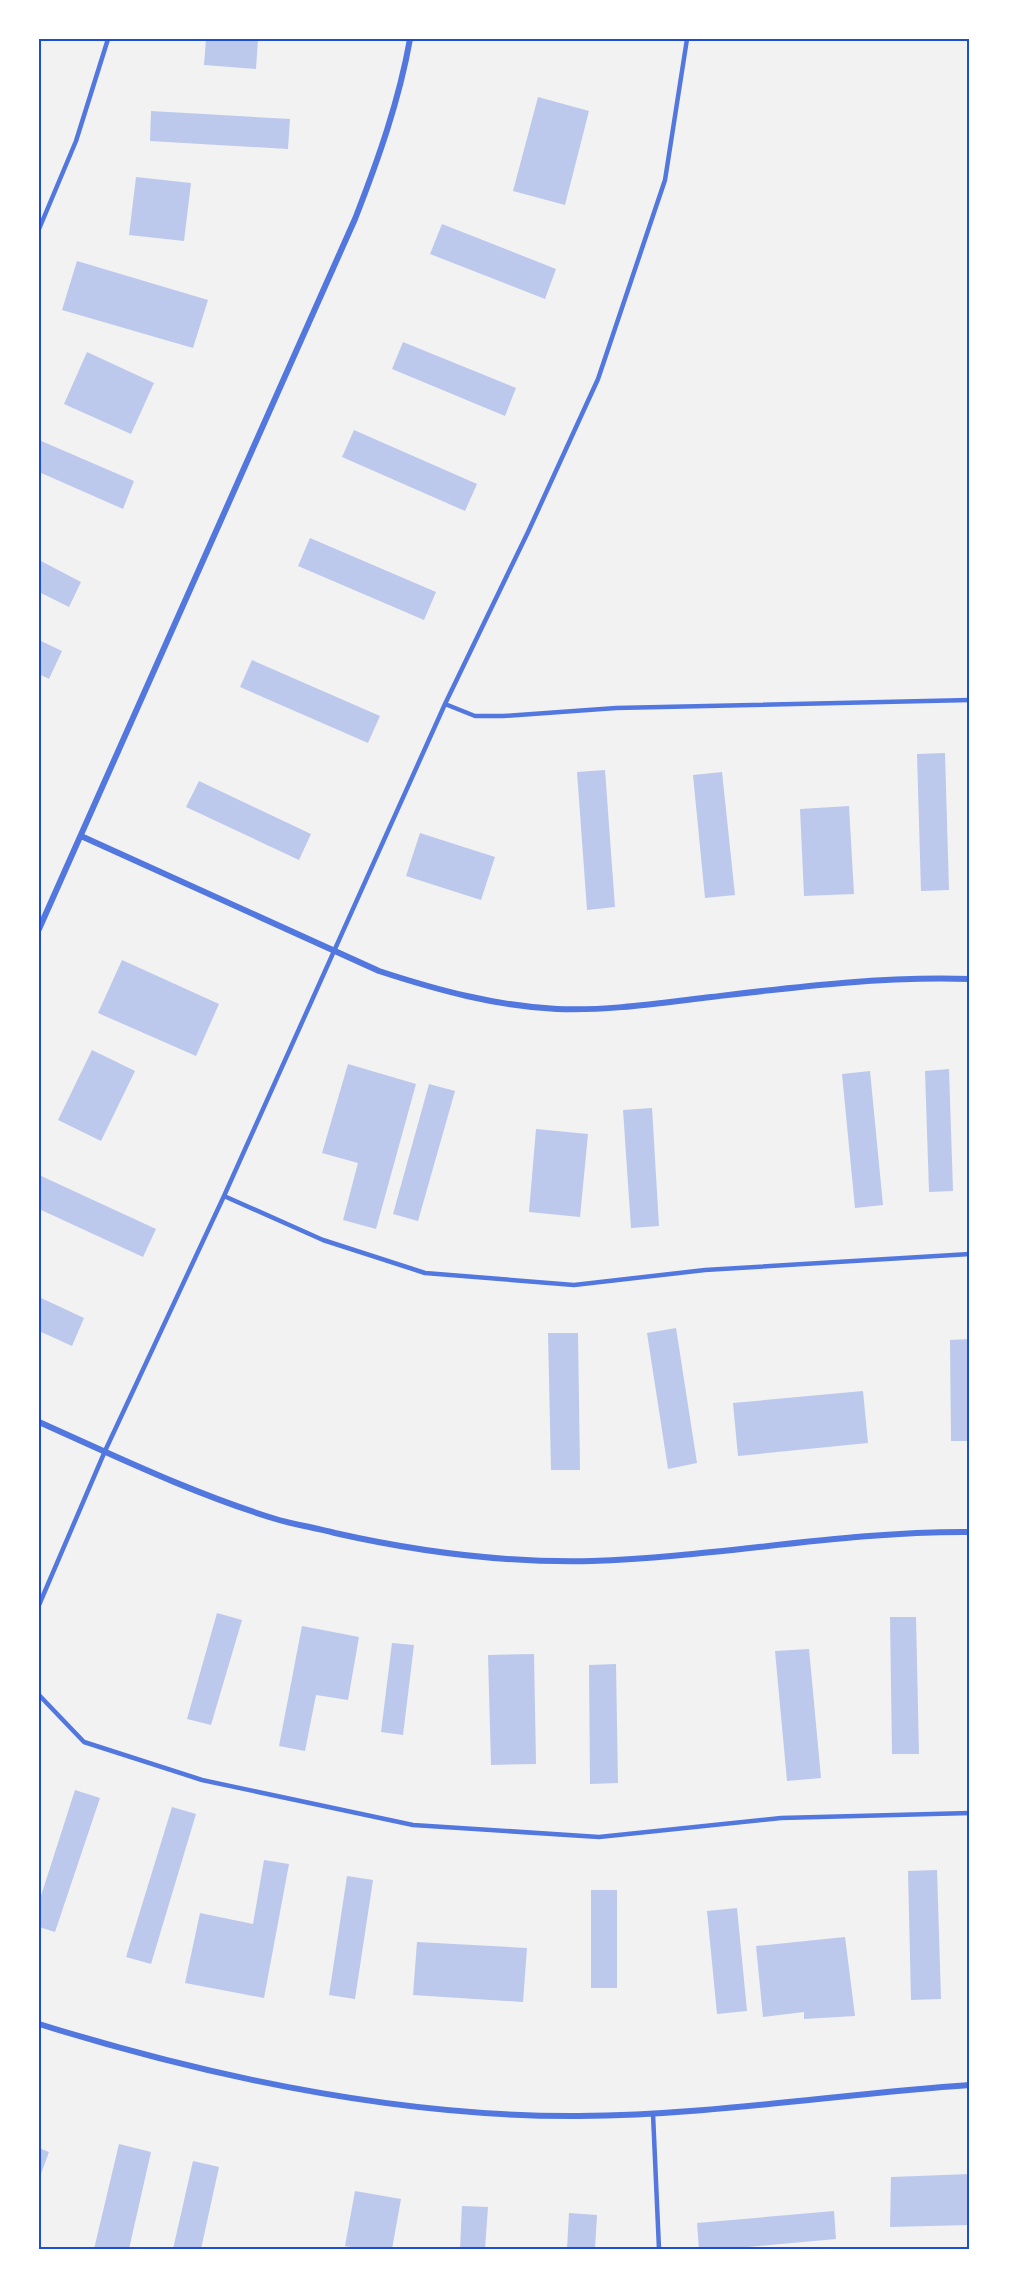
<svg xmlns="http://www.w3.org/2000/svg" width="1009" height="2288" font-family="'DM Sans',sans-serif">
	<style>
		.building { fill: #bdc9ec }
		.lines { fill: none; stroke-linecap: round; stroke-linejoin: round }
		.service { stroke: #5277de; stroke-width: 4.5 }
		.minor { stroke: #5277de; stroke-width: 6 }
		.neatline { fill: none; stroke: #1d4ed8; stroke-width: 2 }
	</style>
	<rect width="100%" height="100%" fill="#f2f2f2"/>
	<path class="building" d="M 206,39 L 258,39 L 256,69 L 204,65 Z
		M 538,97 L 589,111 L 565,205 L 513,191 Z
		M 151,111 L 290,119 L 288,149 L 150,141 Z
		M 136,177 L 191,183 L 184,241 L 129,235 Z
		M 442,224 L 556,269 L 545,299 L 430,254 Z
		M 77,261 L 208,300 L 193,348 L 62,310 Z
		M 403,342 L 516,388 L 505,416 L 392,369 Z
		M 87,352 L 154,383 L 131,434 L 64,404 Z
		M 354,430 L 477,484 L 465,511 L 342,457 Z
		M 39,440 L 134,481 L 123,509 L 39,472 Z
		M 310,538 L 436,592 L 424,620 L 298,566 Z
		M 39,560 L 81,582 L 69,607 L 39,592 Z
		M 39,640 L 62,651 L 49,679 L 39,674 Z
		M 252,660 L 380,716 L 368,743 L 240,687 Z
		M 945,753 L 949,890 L 921,891 L 917,754 Z
		M 605,770 L 615,907 L 587,910 L 577,772 Z
		M 722,772 L 735,895 L 705,898 L 693,775 Z
		M 199,781 L 311,834 L 299,860 L 186,807 Z
		M 849,806 L 854,894 L 804,896 L 800,809 Z
		M 420,833 L 495,857 L 481,900 L 406,876 Z
		M 122,960 L 219,1004 L 196,1056 L 98,1013 Z
		M 92,1050 L 135,1071 L 101,1141 L 58,1120 Z
		M 348,1064 L 416,1084 L 376,1229 L 343,1220 L 358,1163 L 322,1153 Z
		M 949,1069 L 953,1191 L 929,1192 L 925,1071 Z
		M 870,1071 L 883,1205 L 855,1208 L 842,1074 Z
		M 429,1084 L 455,1091 L 418,1221 L 393,1214 Z
		M 652,1108 L 659,1226 L 631,1228 L 623,1110 Z
		M 536,1129 L 588,1134 L 580,1217 L 529,1212 Z
		M 39,1175 L 156,1229 L 143,1257 L 39,1209 Z
		M 39,1297 L 84,1318 L 72,1346 L 39,1331 Z
		M 676,1328 L 697,1463 L 668,1469 L 647,1333 Z
		M 548,1333 L 578,1333 L 580,1470 L 551,1470 Z
		M 970,1339 L 970,1441 L 951,1441 L 950,1340 Z
		M 863,1391 L 868,1443 L 738,1456 L 733,1403 Z
		M 217,1613 L 242,1620 L 211,1725 L 187,1719 Z
		M 890,1617 L 916,1617 L 919,1754 L 892,1754 Z
		M 302,1626 L 359,1637 L 348,1700 L 316,1695 L 305,1751 L 279,1746 Z
		M 392,1643 L 414,1645 L 403,1735 L 381,1732 Z
		M 809,1649 L 821,1778 L 787,1781 L 775,1651 Z
		M 534,1654 L 536,1764 L 491,1765 L 488,1655 Z
		M 616,1664 L 618,1783 L 590,1784 L 589,1665 Z
		M 75,1790 L 100,1798 L 55,1932 L 39,1927 L 39,1902 Z
		M 172,1807 L 196,1814 L 151,1964 L 126,1957 Z
		M 264,1860 L 289,1864 L 264,1998 L 185,1983 L 200,1913 L 253,1924 Z
		M 937,1870 L 941,1999 L 911,2000 L 908,1871 Z
		M 347,1876 L 373,1880 L 355,1999 L 329,1995 Z
		M 591,1890 L 617,1890 L 617,1988 L 591,1988 Z
		M 737,1908 L 747,2011 L 717,2014 L 707,1911 Z
		M 845,1937 L 855,2016 L 804,2019 L 804,2012 L 763,2017 L 756,1946 Z
		M 417,1942 L 527,1948 L 523,2002 L 413,1995 Z
		M 119,2144 L 151,2152 L 129,2249 L 94,2249 Z
		M 39,2148 L 49,2152 L 39,2179 Z
		M 193,2161 L 219,2167 L 201,2249 L 173,2249 Z
		M 970,2174 L 970,2225 L 890,2227 L 891,2177 Z
		M 355,2191 L 401,2199 L 392,2249 L 364,2249 L 345,2246 Z
		M 462,2206 L 488,2207 L 485,2249 L 460,2249 Z
		M 834,2211 L 836,2239 L 726,2249 L 699,2249 L 697,2223 Z
		M 569,2213 L 597,2215 L 595,2249 L 567,2249 Z"/>
	<g class="lines">
		<path class="service" d="M 39,229 L 76,141 L 108,39
			M 445,704 L 475,716 L 503,716 L 616,708 L 970,700
			M 224,1196 L 323,1240 L 425,1273 L 574,1285 L 705,1270 L 970,1254
			M 39,1605 L 105,1451 L 224,1196 L 445,704 L 528,532 L 598,379 L 665,180 L 687,39
			M 39,1695 L 84,1742 L 202,1780 L 413,1825 L 599,1837 L 781,1818 L 970,1813
			M 653,2114 L 659,2249"/>
		<path class="minor" d="M 81,836 L 379,971 C 437,990 496,1006 557,1009 C 608,1011 660,1003 711,997 C 796,987 885,976 970,979
			M 39,929 L 355,219 C 378,160 399,101 410,39
			M 39,1422 C 117,1457 196,1495 279,1520 C 297,1525 317,1528 335,1533 C 419,1552 506,1563 592,1561 C 718,1557 843,1531 970,1532
			M 39,2024 C 210,2077 398,2117 578,2116 C 710,2115 839,2094 970,2085"/>
	</g>
	<rect width="1009" height="2288" fill="none" stroke="#ffffff" stroke-width="81"/>
	<rect x="40" y="40" width="928" height="2208" class="neatline"/>
</svg>
